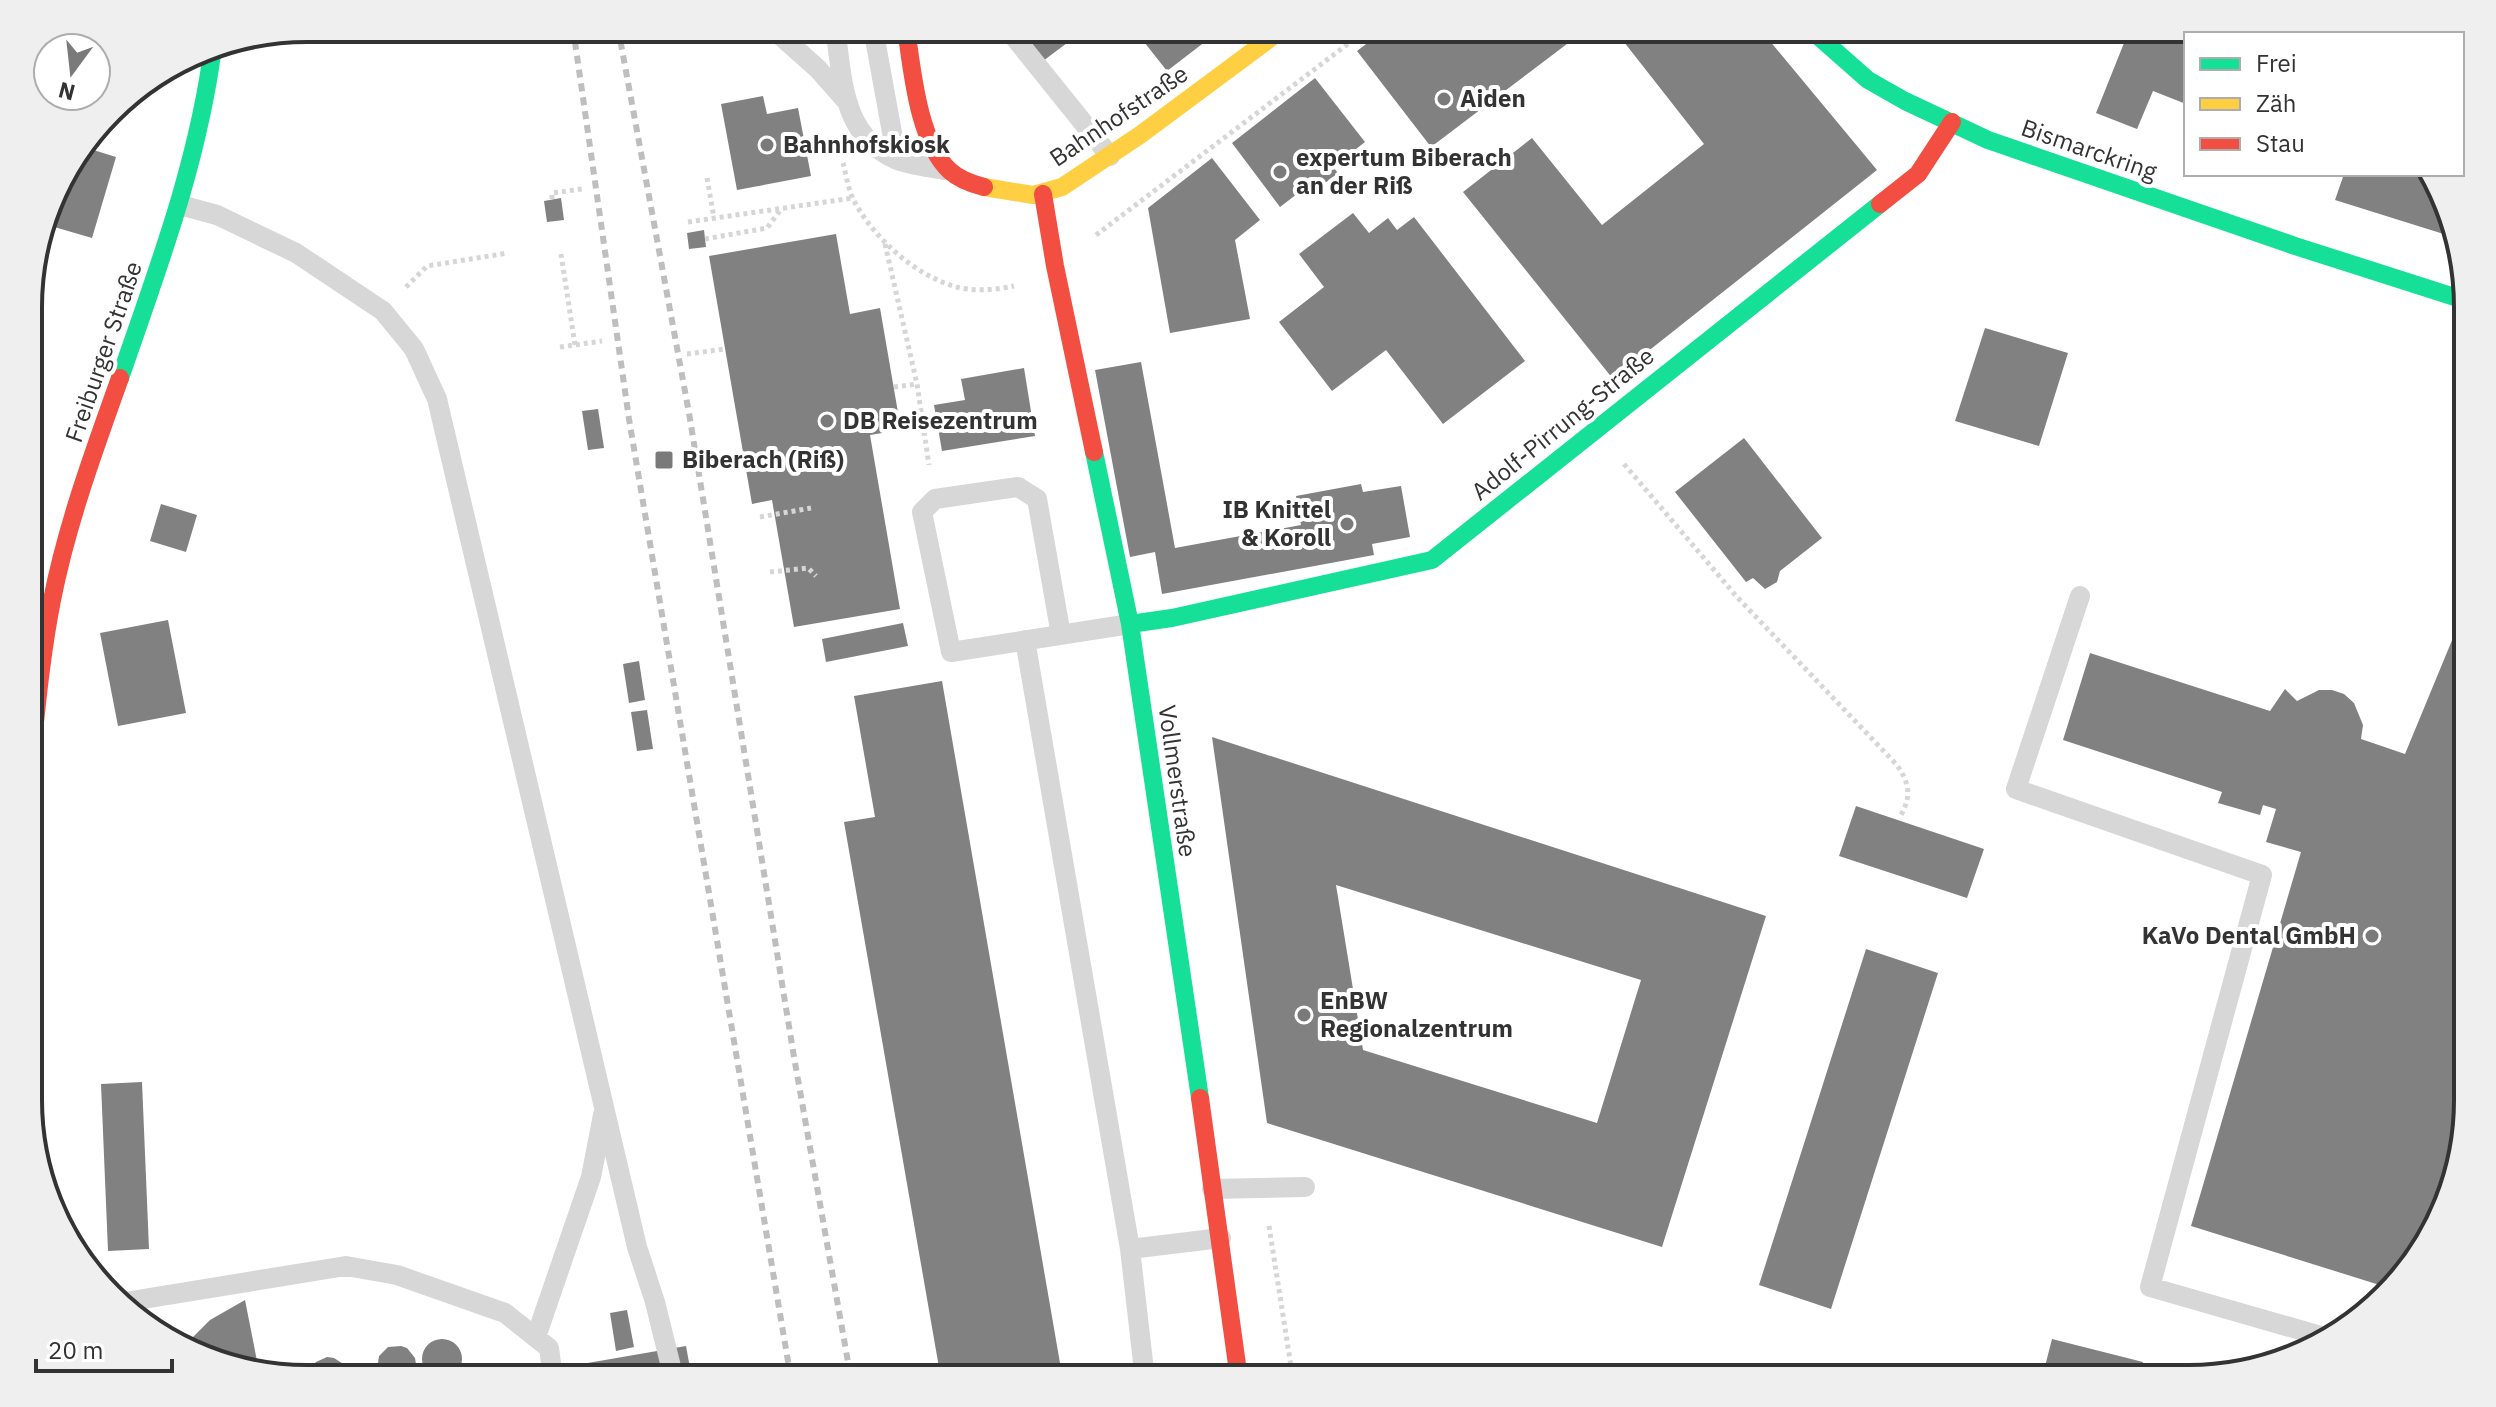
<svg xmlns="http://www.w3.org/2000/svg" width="2496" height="1407" font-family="'IBM Plex Sans',sans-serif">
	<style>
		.building { fill: #818181; fill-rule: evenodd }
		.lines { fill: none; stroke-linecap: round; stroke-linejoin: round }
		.path { stroke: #d6d6d6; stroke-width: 5; stroke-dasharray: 4 4; stroke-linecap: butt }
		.lane { stroke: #d7d7d7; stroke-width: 20 }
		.fast { stroke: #16e098; stroke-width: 18 }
		.slow { stroke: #ffcf43; stroke-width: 18 }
		.jam { stroke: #f24e42; stroke-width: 18 }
		.rail { stroke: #bebebe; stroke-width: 6; stroke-dasharray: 8 6; stroke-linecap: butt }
		.poi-dot { fill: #7a7a7a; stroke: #fff; stroke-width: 3 }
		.labels { text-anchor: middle; stroke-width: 8; stroke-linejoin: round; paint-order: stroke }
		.poi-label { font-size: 24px; font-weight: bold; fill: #333; stroke: #fff; text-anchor: start }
		.street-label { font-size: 24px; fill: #333; stroke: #fff }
		.rim { fill: none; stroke: #333; stroke-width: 4 }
	</style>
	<rect width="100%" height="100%" fill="#fff"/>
	<path class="building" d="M 1018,28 L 1087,28 L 1043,61 Z
		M 1133,28 L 1223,28 L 1167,71 Z
		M 1387,28 L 1588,28 L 1431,147 L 1357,51 Z
		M 1613,28 L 1759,28 L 1877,170 L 1613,379 L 1463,192 L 1532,138 L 1602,225 L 1704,144 Z
		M 2130,28 L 2190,28 L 2204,34 L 2186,34 L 2186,104 L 2153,91 L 2137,129 L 2096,113 Z
		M 1315,78 L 1365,142 L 1333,167 L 1338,173 L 1320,187 L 1314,181 L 1280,207 L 1232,143 Z
		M 763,96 L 767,114 L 798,108 L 811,176 L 737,190 L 721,104 Z
		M 88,142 L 87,148 L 116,157 L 92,238 L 44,224 L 57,183 Z
		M 1212,158 L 1260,220 L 1235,240 L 1250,319 L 1170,333 L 1148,208 Z
		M 2344,174 L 2429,174 L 2450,236 L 2335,200 Z
		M 561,198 L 564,220 L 547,222 L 544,201 Z
		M 1353,213 L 1369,233 L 1388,218 L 1397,230 L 1414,217 L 1525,361 L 1443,424 L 1386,350 L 1332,391 L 1279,322 L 1324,287 L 1299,254 Z
		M 704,230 L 706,247 L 689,249 L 687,233 Z
		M 836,234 L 850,314 L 880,308 L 901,430 L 870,435 L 900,609 L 794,627 L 772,500 L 752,504 L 709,256 Z
		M 1985,328 L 2068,353 L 2039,446 L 1955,421 Z
		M 1141,362 L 1175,548 L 1301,525 L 1296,496 L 1361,484 L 1363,492 L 1401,486 L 1410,537 L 1372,544 L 1374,555 L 1162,594 L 1155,552 L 1130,557 L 1095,370 Z
		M 1024,368 L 1035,436 L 942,451 L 934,405 L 965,400 L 961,379 Z
		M 598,409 L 604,448 L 588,450 L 582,411 Z
		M 1744,438 L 1822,538 L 1780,571 L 1777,582 L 1765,589 L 1753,578 L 1746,582 L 1675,492 Z
		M 161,504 L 197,515 L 186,552 L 150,541 Z
		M 2467,604 L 2467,1118 L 2431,1239 L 2386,1287 L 2191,1226 L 2301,852 L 2266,842 L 2276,809 L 2263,805 L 2260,815 L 2218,803 L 2222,792 L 2063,740 L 2090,653 L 2270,711 L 2285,689 L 2297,701 L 2319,690 L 2332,690 L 2344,694 L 2354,703 L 2363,725 L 2361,739 L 2405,754 Z
		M 168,620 L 186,713 L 118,726 L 100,633 Z
		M 903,623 L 908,646 L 826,662 L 822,639 Z
		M 639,661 L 645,700 L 629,703 L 623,664 Z
		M 942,681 L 1060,1363 L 968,1379 L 941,1379 L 844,822 L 875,817 L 854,696 Z
		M 647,710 L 653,749 L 637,751 L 631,712 Z
		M 1212,737 L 1766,916 L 1662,1247 L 1267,1123 ZM 1336,885 L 1641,980 L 1597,1123 L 1363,1050 Z
		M 1856,806 L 1984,849 L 1967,898 L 1839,856 Z
		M 1866,949 L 1938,973 L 1831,1309 L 1759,1285 Z
		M 142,1082 L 149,1249 L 108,1251 L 101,1084 Z
		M 245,1300 L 258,1366 L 184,1346 L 210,1320 Z
		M 627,1310 L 634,1347 L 616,1351 L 610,1313 Z
		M422 1359a20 20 0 1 1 40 0a20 20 0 1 1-40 0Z
		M 2052,1339 L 2143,1362 L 2139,1378 L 2042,1378 Z
		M 401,1346 L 407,1348 L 415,1358 L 417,1370 L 414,1377 L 412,1379 L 381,1379 L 377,1370 L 379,1356 L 388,1347 Z
		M 686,1346 L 692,1379 L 507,1379 L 507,1377 Z
		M 327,1357 L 334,1358 L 345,1365 L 350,1379 L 309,1379 L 311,1368 L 316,1362 Z
		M 283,1366 L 296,1369 L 304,1378 L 273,1370 Z"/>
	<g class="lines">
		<path class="path" d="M 843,163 C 846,174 848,188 853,199 C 873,237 912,273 953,286 C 972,292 995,290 1014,286
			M 707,178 L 714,218
			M 552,199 L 552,193 L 582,189
			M 688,222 L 853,198
			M 1096,235 L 1369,28
			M 705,239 L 767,228 L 782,208
			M 885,244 L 917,384 L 929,465
			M 561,254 L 575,345
			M 406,287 L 427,266 L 508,253
			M 560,347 L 602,341
			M 687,354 L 725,349
			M 894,387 L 917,384
			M 923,426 L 937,423
			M 1624,464 L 1737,597 L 1897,765 C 1909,783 1912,795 1901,815
			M 760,517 L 811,508
			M 770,572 L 808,568 L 816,576
			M 1269,1226 L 1293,1379"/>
		<path class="lane" d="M 772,28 L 818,69 L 848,103
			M 835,28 C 843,79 841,134 895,159 C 909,165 929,167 944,170
			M 873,28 L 897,160
			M 1007,28 L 1110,156
			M 180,205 L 217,215 L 296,253 L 383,311 L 414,349 L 437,399 L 637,1247 L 655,1302 L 674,1379
			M 2080,596 L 2016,789 L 2262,875 L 2150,1287 L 2328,1338
			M 1061,635 L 1037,499 L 1018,487 L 935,499 L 922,512 L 951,652 L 1130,624
			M 1025,640 L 1130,1249 L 1221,1238
			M 1212,1189 L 1305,1187
			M 1130,1249 L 1145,1379
			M 125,1302 L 346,1266 L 397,1275 L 505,1313 L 549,1348 L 552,1370
			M 536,1337 L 591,1177 L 603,1115"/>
		<path class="fast" d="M 1809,28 L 1868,80 L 1905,101 L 1988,140 L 2295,246 L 2467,301
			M 120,378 C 158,268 198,163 213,47
			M 1094,452 L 1130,624 L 1200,1098
			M 1130,624 L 1172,618 L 1432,560 L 1880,204"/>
		<path class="slow" d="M 984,187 L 1033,195 L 1062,187 L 1140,135 L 1284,28"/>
		<path class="jam" d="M 906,28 C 912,69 918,142 950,171 C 960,180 972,184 984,187
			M 1043,194 L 1055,266 L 1094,452
			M 1880,204 L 1918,174 L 1952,122
			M 30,770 C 36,713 41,656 52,600 C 67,524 94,451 120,378
			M 1200,1098 L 1239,1379"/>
		<path class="rail" d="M 573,28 L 629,419 L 791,1379
			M 618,28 L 689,413 L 794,1057 L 851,1379"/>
	</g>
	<g class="poi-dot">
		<circle cx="1444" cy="99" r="8"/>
		<circle cx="767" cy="145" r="8"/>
		<circle cx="1280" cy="172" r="8"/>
		<circle cx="827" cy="421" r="8"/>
		<rect x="654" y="450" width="20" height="20" rx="4"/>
		<circle cx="1347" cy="524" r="8"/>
		<circle cx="2372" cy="936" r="8"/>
		<circle cx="1304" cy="1015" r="8"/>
	</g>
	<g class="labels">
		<g class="poi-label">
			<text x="1460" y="107">Aiden</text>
			<text x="783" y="153">Bahnhofskiosk</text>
			<text x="1296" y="166">expertum Biberach<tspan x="1296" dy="28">an der Riß</tspan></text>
			<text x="843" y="429">DB Reisezentrum</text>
			<text x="682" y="468">Biberach (Riß)</text>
			<text x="1331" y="518" text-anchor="end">IB Knittel<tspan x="1331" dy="28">&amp; Koroll</tspan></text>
			<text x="2356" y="944" text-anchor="end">KaVo Dental GmbH</text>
			<text x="1320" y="1009">EnBW<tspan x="1320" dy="28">Regionalzentrum</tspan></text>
		</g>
		<g class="street-label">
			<text transform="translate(1119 116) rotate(-34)" y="8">Bahnhofstraße</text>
			<text transform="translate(2089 150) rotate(19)" y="8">Bismarckring</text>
			<text transform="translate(104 352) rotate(-71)" y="8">Freiburger Straße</text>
			<text transform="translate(1563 424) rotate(-39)" y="8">Adolf-Pirrung-Straße</text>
			<text transform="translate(1177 781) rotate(82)" y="8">Vollmerstraße</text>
		</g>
	</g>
	<path d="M0 0H2496V1407H0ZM307 42H2189A265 265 0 0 1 2454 307V1100A265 265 0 0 1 2189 1365H307A265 265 0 0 1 42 1100V307A265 265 0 0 1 307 42Z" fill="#efefef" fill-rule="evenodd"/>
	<path class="rim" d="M307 42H2189A265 265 0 0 1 2454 307V1100A265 265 0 0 1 2189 1365H307A265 265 0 0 1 42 1100V307A265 265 0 0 1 307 42Z"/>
	<rect x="2184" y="32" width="280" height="144" fill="#ffffff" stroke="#adadad" stroke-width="2"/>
	<rect x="2200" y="58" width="40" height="12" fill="#16e098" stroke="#adadad" stroke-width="2"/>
	<text x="2256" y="72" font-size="24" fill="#333333">Frei</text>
	<rect x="2200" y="98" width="40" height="12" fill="#ffcf43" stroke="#adadad" stroke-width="2"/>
	<text x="2256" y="112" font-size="24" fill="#333333">Zäh</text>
	<rect x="2200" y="138" width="40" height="12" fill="#f24e42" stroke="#adadad" stroke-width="2"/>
	<text x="2256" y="152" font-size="24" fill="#333333">Stau</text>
	<g transform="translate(72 72) rotate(195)"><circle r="38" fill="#ffffff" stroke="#adadad" stroke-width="2"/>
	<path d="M0-6L14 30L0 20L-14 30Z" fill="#7a7a7a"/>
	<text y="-12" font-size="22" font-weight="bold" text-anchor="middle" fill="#333333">N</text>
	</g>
	<path d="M36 1359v12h136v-12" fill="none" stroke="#333333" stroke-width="4"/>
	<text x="48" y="1359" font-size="24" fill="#333333" stroke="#ffffff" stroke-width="6" paint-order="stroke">20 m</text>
</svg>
